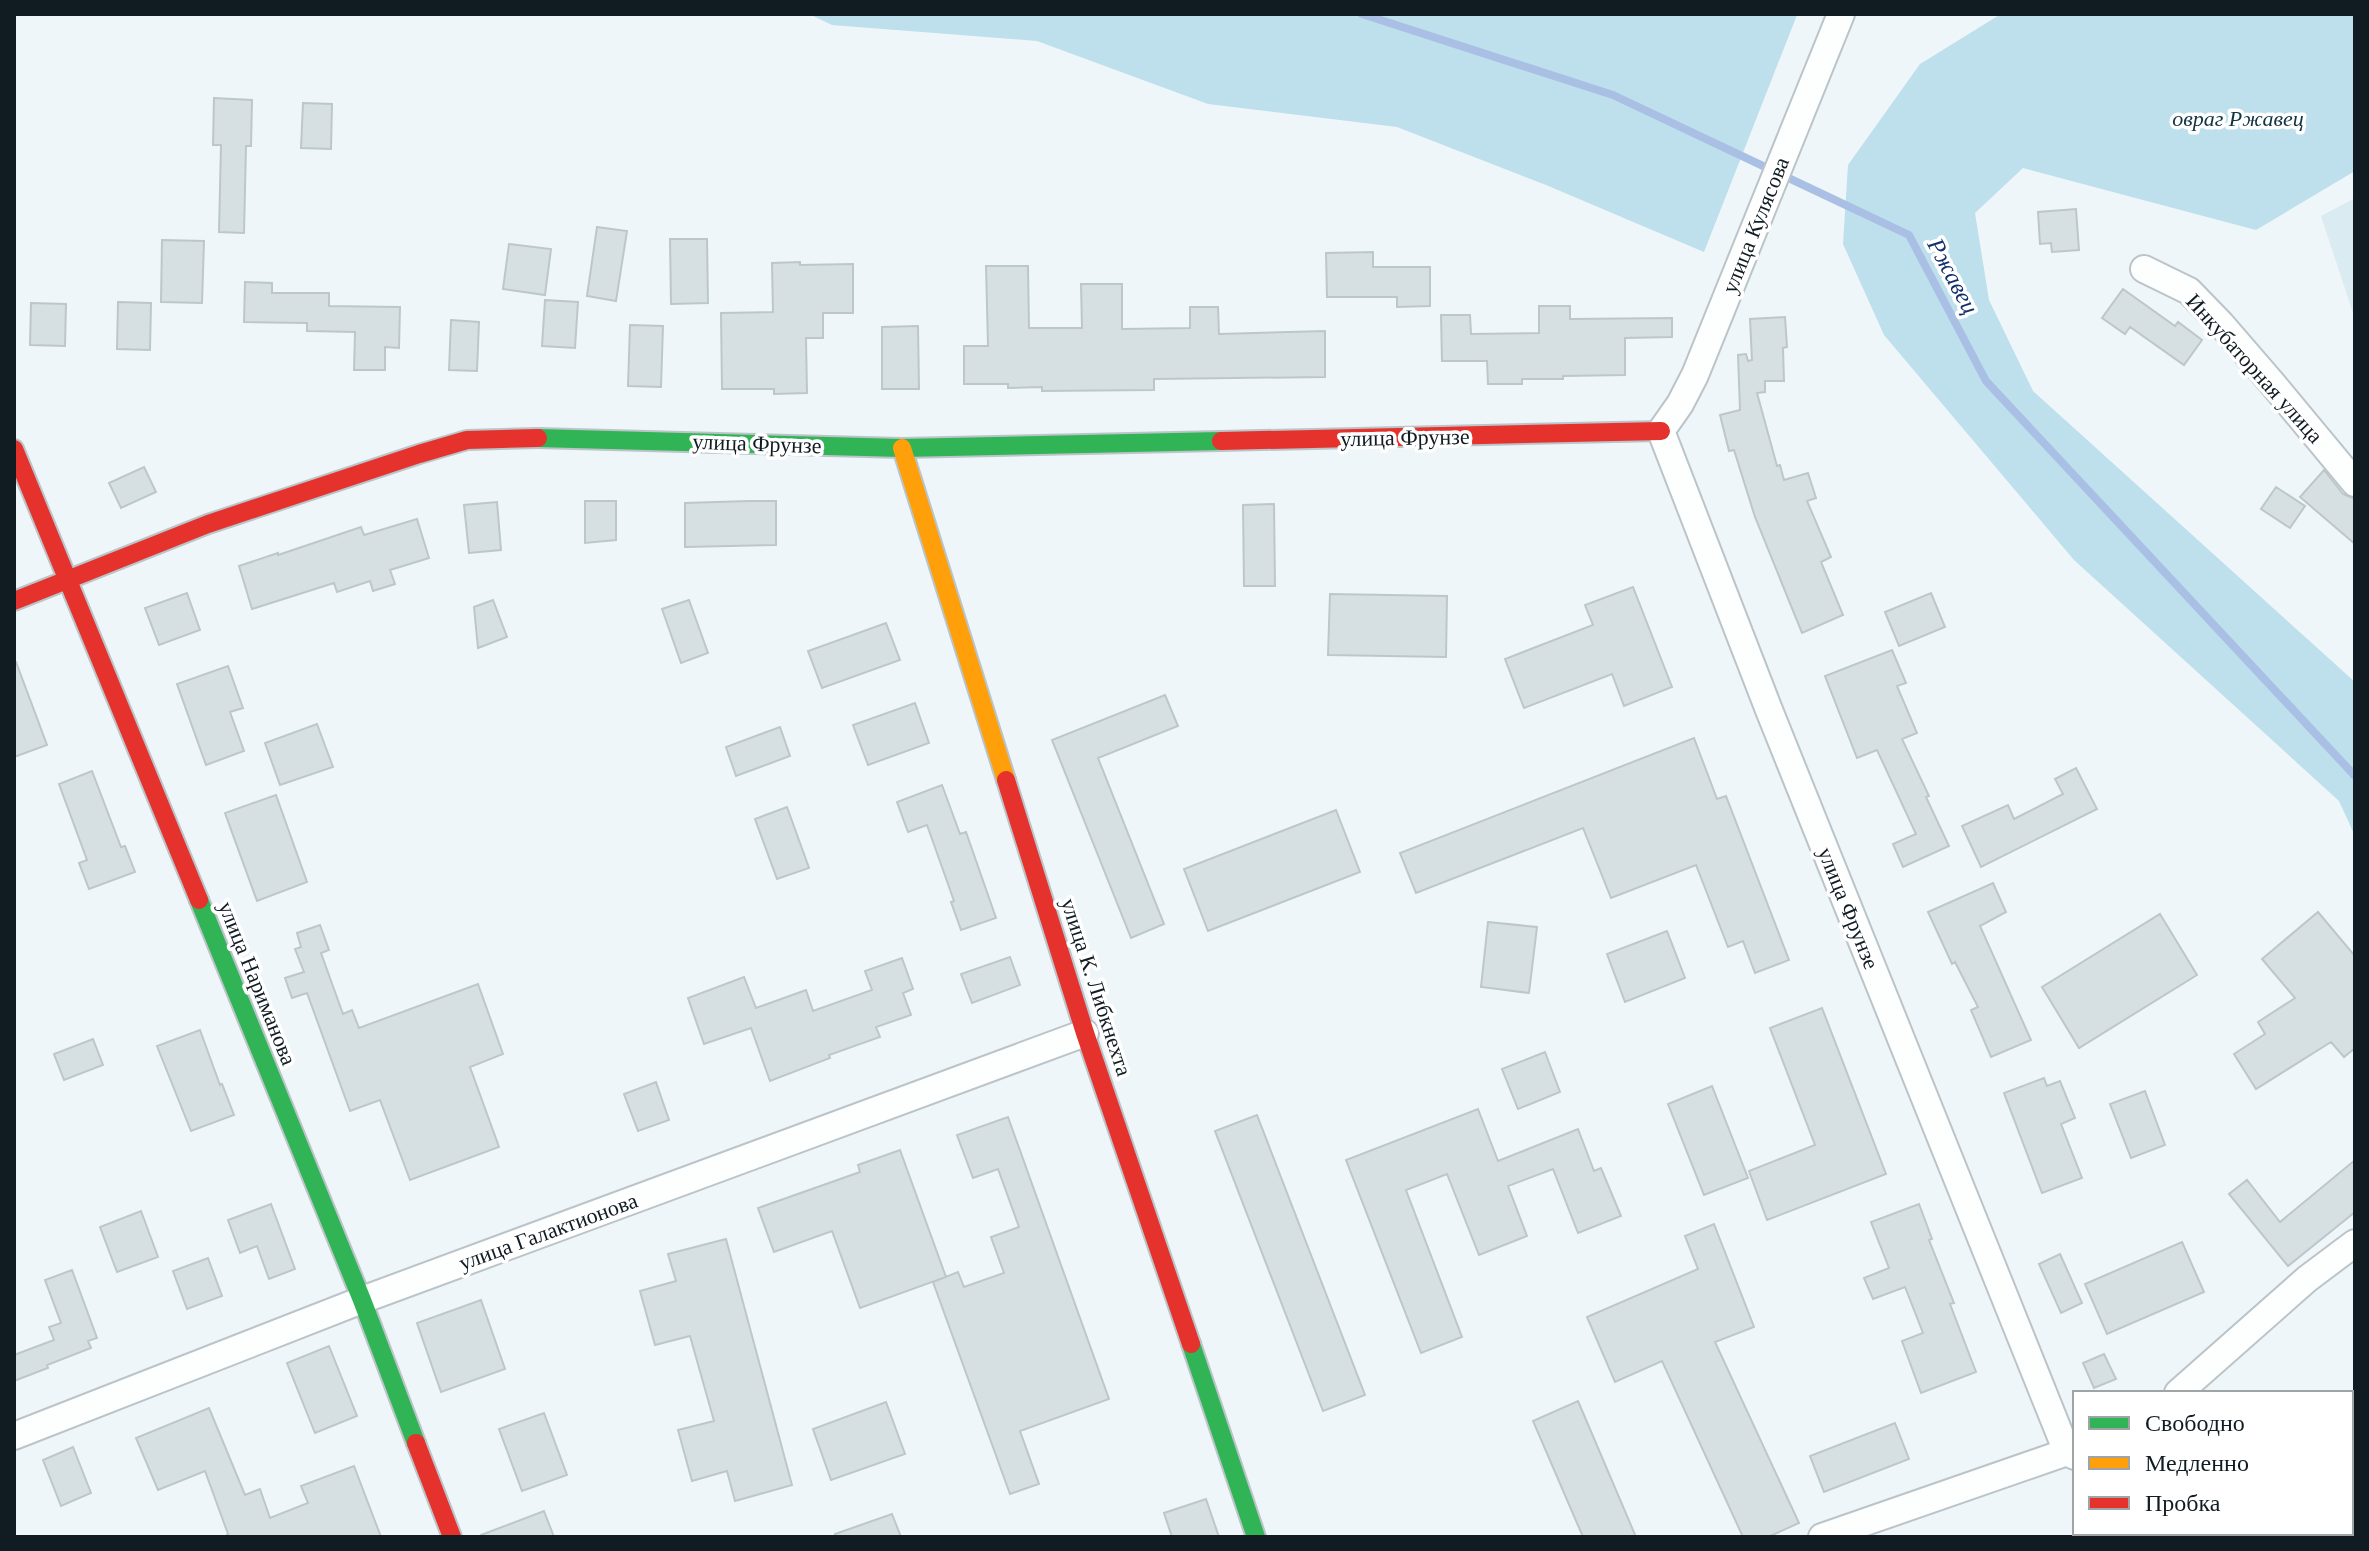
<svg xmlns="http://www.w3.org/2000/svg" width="2369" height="1551" font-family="'Times New Roman',serif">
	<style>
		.built { fill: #dbebf2 }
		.green { fill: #bedfec }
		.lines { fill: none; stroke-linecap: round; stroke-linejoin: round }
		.stream { stroke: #aabfe4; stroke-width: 8 }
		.building { fill: #d6e0e2; stroke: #bdc7c9; stroke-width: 2 }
		.street-casing { stroke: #bbc4c8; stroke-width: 30 }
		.fast-casing { stroke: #bbc4c8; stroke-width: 22 }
		.slow-casing { stroke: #bbc4c8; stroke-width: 22 }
		.jam-casing { stroke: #bbc4c8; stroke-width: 22 }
		.street { stroke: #fdfefe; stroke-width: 26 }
		.fast { stroke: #30b455; stroke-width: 18 }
		.slow { stroke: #ff9f0a; stroke-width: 18 }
		.jam { stroke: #e5322d; stroke-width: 18 }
		.labels { text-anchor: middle; stroke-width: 7; stroke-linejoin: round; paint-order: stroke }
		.park-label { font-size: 22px; font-style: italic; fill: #123440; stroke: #fff }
		.street-label { font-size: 22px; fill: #101c21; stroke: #fff }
		.water-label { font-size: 24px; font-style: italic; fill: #132f6b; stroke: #fff }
	</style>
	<rect width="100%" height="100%" fill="#eff6f9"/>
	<path class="built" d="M 2355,198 L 2355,319 L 2321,216 Z"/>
	<path class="green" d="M 809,14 L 1795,14 L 1797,15 L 1704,252 L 1546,185 L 1397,127 L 1208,104 L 1037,41 L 832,25 Z
		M 2001,14 L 2355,14 L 2355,171 L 2256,230 L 2023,168 L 1975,213 L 1989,300 L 2033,391 L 2355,682 L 2355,836 L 2339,801 L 2074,560 L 1884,335 L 1843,244 L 1848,165 L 1920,64 Z"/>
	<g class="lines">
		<path class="stream" d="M 1362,14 L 1613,95 L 1909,235 L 1986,381 L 2355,776"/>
	</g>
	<path class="building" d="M 214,98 L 252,100 L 251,146 L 246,146 L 244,233 L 219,232 L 221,145 L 213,145 Z
		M 303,103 L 332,104 L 331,149 L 301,148 Z
		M 2076,209 L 2079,250 L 2052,252 L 2051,243 L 2040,244 L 2038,212 Z
		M 597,227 L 627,231 L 616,301 L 587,296 Z
		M 670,239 L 707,239 L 708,303 L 671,304 Z
		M 162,240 L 204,241 L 202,303 L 161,302 Z
		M 509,244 L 551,249 L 545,295 L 503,289 Z
		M 1373,252 L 1373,267 L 1430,267 L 1430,306 L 1397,307 L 1397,297 L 1327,297 L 1326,253 Z
		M 800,262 L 800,265 L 853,264 L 853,313 L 823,313 L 823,338 L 806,338 L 807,393 L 774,394 L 774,389 L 722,389 L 721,313 L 773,312 L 772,263 Z
		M 986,266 L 1028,266 L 1029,328 L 1082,328 L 1081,284 L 1122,284 L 1122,329 L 1190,328 L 1190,307 L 1218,307 L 1219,334 L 1325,331 L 1325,377 L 1154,379 L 1154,390 L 1042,391 L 1042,387 L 1008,388 L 1008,384 L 964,384 L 964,346 L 988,346 Z
		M 245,282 L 272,283 L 272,293 L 329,293 L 329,306 L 400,307 L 399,348 L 385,347 L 385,370 L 354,370 L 355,332 L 307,331 L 307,323 L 244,322 Z
		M 2123,289 L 2175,326 L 2178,322 L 2202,340 L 2184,365 L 2130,327 L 2125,334 L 2102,318 Z
		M 545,300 L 578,302 L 575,348 L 542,346 Z
		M 118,302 L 151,303 L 150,350 L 117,349 Z
		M 31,303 L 66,304 L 65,346 L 30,345 Z
		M 1539,306 L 1570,306 L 1570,319 L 1672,318 L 1672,337 L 1625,338 L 1625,375 L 1563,376 L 1563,379 L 1522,379 L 1522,384 L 1488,384 L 1487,361 L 1442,361 L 1441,315 L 1470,315 L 1471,334 L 1539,333 Z
		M 1785,317 L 1787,347 L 1783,348 L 1784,381 L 1765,381 L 1765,392 L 1757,393 L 1777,466 L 1780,465 L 1784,480 L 1808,473 L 1816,498 L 1807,501 L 1831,557 L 1821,562 L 1843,615 L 1802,633 L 1755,517 L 1734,450 L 1729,451 L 1720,415 L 1740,410 L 1738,355 L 1746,354 L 1748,361 L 1752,360 L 1750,319 Z
		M 451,320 L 479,322 L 477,371 L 449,370 Z
		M 630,325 L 663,326 L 661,387 L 628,386 Z
		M 918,326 L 919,389 L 882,389 L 882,327 Z
		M 144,467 L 156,492 L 121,508 L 109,483 Z
		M 2324,470 L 2343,494 L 2355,499 L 2355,544 L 2300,497 Z
		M 2276,487 L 2305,506 L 2290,528 L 2261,509 Z
		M 585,501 L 616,501 L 616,540 L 585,543 Z
		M 749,501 L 776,501 L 776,545 L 685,547 L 685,503 Z
		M 497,502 L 501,550 L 469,553 L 464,505 Z
		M 1274,504 L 1275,586 L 1244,586 L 1243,505 Z
		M 417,519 L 429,558 L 390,570 L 395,584 L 373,591 L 370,581 L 337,592 L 334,583 L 252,609 L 239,566 L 278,553 L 278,555 L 361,527 L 364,535 Z
		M 1633,587 L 1672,687 L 1624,706 L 1612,674 L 1524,708 L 1505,659 L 1593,625 L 1585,605 Z
		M 187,593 L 200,630 L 159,645 L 145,608 Z
		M 1931,593 L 1945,627 L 1899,646 L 1885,612 Z
		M 1330,594 L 1447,596 L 1446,657 L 1328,655 Z
		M 493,600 L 507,637 L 478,648 L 474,607 Z
		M 689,600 L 708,653 L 681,663 L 662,609 Z
		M 886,623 L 900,660 L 822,688 L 808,651 Z
		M 1892,650 L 1906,683 L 1897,686 L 1917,733 L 1902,739 L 1929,796 L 1926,797 L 1949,846 L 1903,867 L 1893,844 L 1916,834 L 1877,750 L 1857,758 L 1825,676 Z
		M 14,662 L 16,662 L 47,745 L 14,757 Z
		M 228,666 L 243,708 L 230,712 L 244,751 L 206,765 L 177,684 Z
		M 1165,695 L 1178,726 L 1098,758 L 1164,924 L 1131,938 L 1052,740 Z
		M 915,703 L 929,743 L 868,765 L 853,725 Z
		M 317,724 L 333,767 L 280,785 L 265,743 Z
		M 780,727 L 790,756 L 736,776 L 726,747 Z
		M 1694,738 L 1717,799 L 1726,796 L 1789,960 L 1755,973 L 1743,941 L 1728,947 L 1696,865 L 1611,898 L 1583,828 L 1416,893 L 1400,853 Z
		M 2076,768 L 2097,809 L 1981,867 L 1962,826 L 2008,805 L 2014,819 L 2063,794 L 2055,779 Z
		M 92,771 L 121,847 L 125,846 L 135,872 L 89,889 L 79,863 L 87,860 L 59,784 Z
		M 942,785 L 960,834 L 966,832 L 996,918 L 961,930 L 951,902 L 954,901 L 927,825 L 908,832 L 897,802 Z
		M 276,795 L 307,882 L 257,901 L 225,813 Z
		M 787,807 L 809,868 L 777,879 L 755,819 Z
		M 1336,810 L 1360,872 L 1208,931 L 1184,869 Z
		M 1993,883 L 2006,912 L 1980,926 L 2031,1040 L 1991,1057 L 1971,1010 L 1978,1007 L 1955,962 L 1952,964 L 1928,912 Z
		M 2318,912 L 2355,956 L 2355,1048 L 2344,1057 L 2331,1042 L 2256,1089 L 2234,1054 L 2265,1034 L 2258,1022 L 2295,998 L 2262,959 Z
		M 2160,914 L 2197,975 L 2079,1048 L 2042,987 Z
		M 1488,922 L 1537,927 L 1529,993 L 1481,987 Z
		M 320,925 L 329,950 L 321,953 L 343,1014 L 352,1010 L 359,1028 L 478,984 L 503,1054 L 470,1067 L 499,1147 L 410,1180 L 380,1100 L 350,1111 L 307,993 L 292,998 L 285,978 L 304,972 L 295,949 L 301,947 L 297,933 Z
		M 1667,931 L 1685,978 L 1625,1002 L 1607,954 Z
		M 1010,957 L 1020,985 L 972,1003 L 961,974 Z
		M 902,958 L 913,989 L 903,993 L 911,1015 L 876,1027 L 880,1037 L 829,1055 L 830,1058 L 770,1081 L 751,1028 L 704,1044 L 688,998 L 744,977 L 756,1008 L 806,990 L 813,1011 L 872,990 L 865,971 Z
		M 1822,1008 L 1886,1174 L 1767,1220 L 1749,1171 L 1815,1145 L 1770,1028 Z
		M 200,1030 L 220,1085 L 222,1084 L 234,1115 L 191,1131 L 157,1046 Z
		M 93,1039 L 103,1065 L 64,1080 L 54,1054 Z
		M 1545,1052 L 1560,1092 L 1518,1109 L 1502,1069 Z
		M 2044,1078 L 2047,1086 L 2060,1081 L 2075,1118 L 2061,1124 L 2082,1178 L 2042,1193 L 2004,1093 Z
		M 656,1082 L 669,1120 L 638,1131 L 624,1094 Z
		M 1712,1086 L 1748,1178 L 1704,1195 L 1668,1104 Z
		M 2145,1091 L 2165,1145 L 2131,1158 L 2110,1104 Z
		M 1478,1109 L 1498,1161 L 1578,1129 L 1594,1171 L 1601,1168 L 1621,1216 L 1578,1233 L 1553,1169 L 1508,1186 L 1527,1236 L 1479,1255 L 1447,1174 L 1406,1190 L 1462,1337 L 1421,1353 L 1346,1160 Z
		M 1257,1115 L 1365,1395 L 1323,1411 L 1215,1131 Z
		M 1008,1117 L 1109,1399 L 1020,1431 L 1039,1484 L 1010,1494 L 933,1282 L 958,1272 L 964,1287 L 1004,1273 L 991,1237 L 1019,1227 L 998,1169 L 973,1178 L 957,1135 Z
		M 900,1150 L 946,1277 L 860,1308 L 832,1231 L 774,1252 L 758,1208 L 860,1172 L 858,1165 Z
		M 2355,1160 L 2355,1212 L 2288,1266 L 2229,1194 L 2247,1180 L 2280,1222 Z
		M 271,1204 L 295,1269 L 269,1279 L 257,1246 L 240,1253 L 228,1220 Z
		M 1919,1204 L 1932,1239 L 1929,1240 L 1954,1303 L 1950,1304 L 1976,1372 L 1921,1393 L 1902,1341 L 1923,1333 L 1905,1287 L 1873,1299 L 1864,1278 L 1889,1268 L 1871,1222 Z
		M 141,1211 L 158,1257 L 117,1272 L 100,1227 Z
		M 1714,1224 L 1754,1327 L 1715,1342 L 1799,1523 L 1768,1537 L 1743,1537 L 1662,1361 L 1615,1382 L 1587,1317 L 1698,1269 L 1685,1236 Z
		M 726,1239 L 792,1485 L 735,1501 L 727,1471 L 692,1481 L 678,1430 L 714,1421 L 690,1336 L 655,1345 L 640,1291 L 676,1281 L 668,1254 Z
		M 2182,1242 L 2204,1292 L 2107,1334 L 2085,1284 Z
		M 2060,1254 L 2082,1303 L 2061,1313 L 2039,1264 Z
		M 208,1258 L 222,1296 L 187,1309 L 173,1271 Z
		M 72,1270 L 97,1338 L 88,1341 L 91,1348 L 47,1365 L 48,1368 L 14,1381 L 14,1355 L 54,1340 L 49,1327 L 61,1323 L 45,1280 Z
		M 481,1300 L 505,1369 L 441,1392 L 417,1323 Z
		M 329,1346 L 357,1416 L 315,1433 L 287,1363 Z
		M 2104,1354 L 2116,1379 L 2094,1388 L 2083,1363 Z
		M 1578,1401 L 1636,1537 L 1583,1537 L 1533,1421 Z
		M 886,1402 L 905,1454 L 831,1480 L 813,1429 Z
		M 209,1408 L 245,1495 L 260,1489 L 270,1518 L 308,1503 L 301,1486 L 354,1466 L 381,1537 L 225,1537 L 228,1534 L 205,1471 L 158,1490 L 136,1438 Z
		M 544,1413 L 567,1475 L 522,1491 L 499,1429 Z
		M 1895,1423 L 1909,1459 L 1824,1492 L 1810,1456 Z
		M 73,1447 L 91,1493 L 61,1506 L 43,1460 Z
		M 1206,1499 L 1219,1537 L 1172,1537 L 1164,1513 Z
		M 544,1511 L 554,1537 L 481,1537 L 481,1535 Z
		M 892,1514 L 901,1537 L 835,1537 L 835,1534 Z"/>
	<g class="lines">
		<g class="street-casing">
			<path id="street" d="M 1841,14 L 1695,375 L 1680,404 L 1661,431 L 1769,710 L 2067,1452 L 2075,1456
				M 2144,269 L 2189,291 L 2221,324 L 2272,383 L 2355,483
				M 2178,1393 L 2307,1279 L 2355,1243
				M 14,1436 L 362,1300 L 1085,1033
				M 2169,1533 L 2174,1537
				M 1822,1537 L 2067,1452"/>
		</g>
		<g class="fast-casing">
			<path id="fast" d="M 538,438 L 902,448 L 1221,441
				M 199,900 L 362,1300 L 416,1443
				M 1191,1344 L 1256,1537"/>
		</g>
		<g class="slow-casing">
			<path id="slow" d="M 902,448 L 1006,780"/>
		</g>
		<g class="jam-casing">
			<path id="jam" d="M 1221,441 L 1661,431
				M 14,449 L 199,900
				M 14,601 L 208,524 L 419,454 L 467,440 L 538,438
				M 1006,780 L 1085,1033 L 1191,1344
				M 416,1443 L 452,1537"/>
		</g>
		<use href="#street" class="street"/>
		<use href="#fast" class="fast"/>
		<use href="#slow" class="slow"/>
		<use href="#jam" class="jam"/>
	</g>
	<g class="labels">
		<g class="park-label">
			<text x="2238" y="126">овраг Ржавец</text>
		</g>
		<g class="street-label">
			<text transform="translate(1755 225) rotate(-68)" y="8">улица Кулясова</text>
			<text transform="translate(2255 368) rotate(48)" y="8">Инкубаторная улица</text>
			<text transform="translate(1405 437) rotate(-1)" y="8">улица Фрунзе</text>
			<text transform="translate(757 443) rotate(2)" y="8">улица Фрунзе</text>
			<text transform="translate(1849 908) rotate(68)" y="8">улица Фрунзе</text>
			<text transform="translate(258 983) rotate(68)" y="8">улица Нариманова</text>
			<text transform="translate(1097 987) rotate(72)" y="8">улица К. Либкнехта</text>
			<text transform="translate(548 1231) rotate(-20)" y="8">улица Галактионова</text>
		</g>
		<g class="water-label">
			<text transform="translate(1953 276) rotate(62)" y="8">Ржавец</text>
		</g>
	</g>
	<rect width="2369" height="1551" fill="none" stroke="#101c21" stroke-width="32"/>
	<rect x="2073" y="1391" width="280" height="144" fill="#ffffff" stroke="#9fa4a6" stroke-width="2"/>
	<rect x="2089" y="1417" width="40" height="12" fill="#30b455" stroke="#9fa4a6" stroke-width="2"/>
	<text x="2145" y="1431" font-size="24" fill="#101c21">Свободно</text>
	<rect x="2089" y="1457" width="40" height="12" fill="#ff9f0a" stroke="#9fa4a6" stroke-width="2"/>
	<text x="2145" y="1471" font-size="24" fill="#101c21">Медленно</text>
	<rect x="2089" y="1497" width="40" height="12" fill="#e5322d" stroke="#9fa4a6" stroke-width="2"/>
	<text x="2145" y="1511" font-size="24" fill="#101c21">Пробка</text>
</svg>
